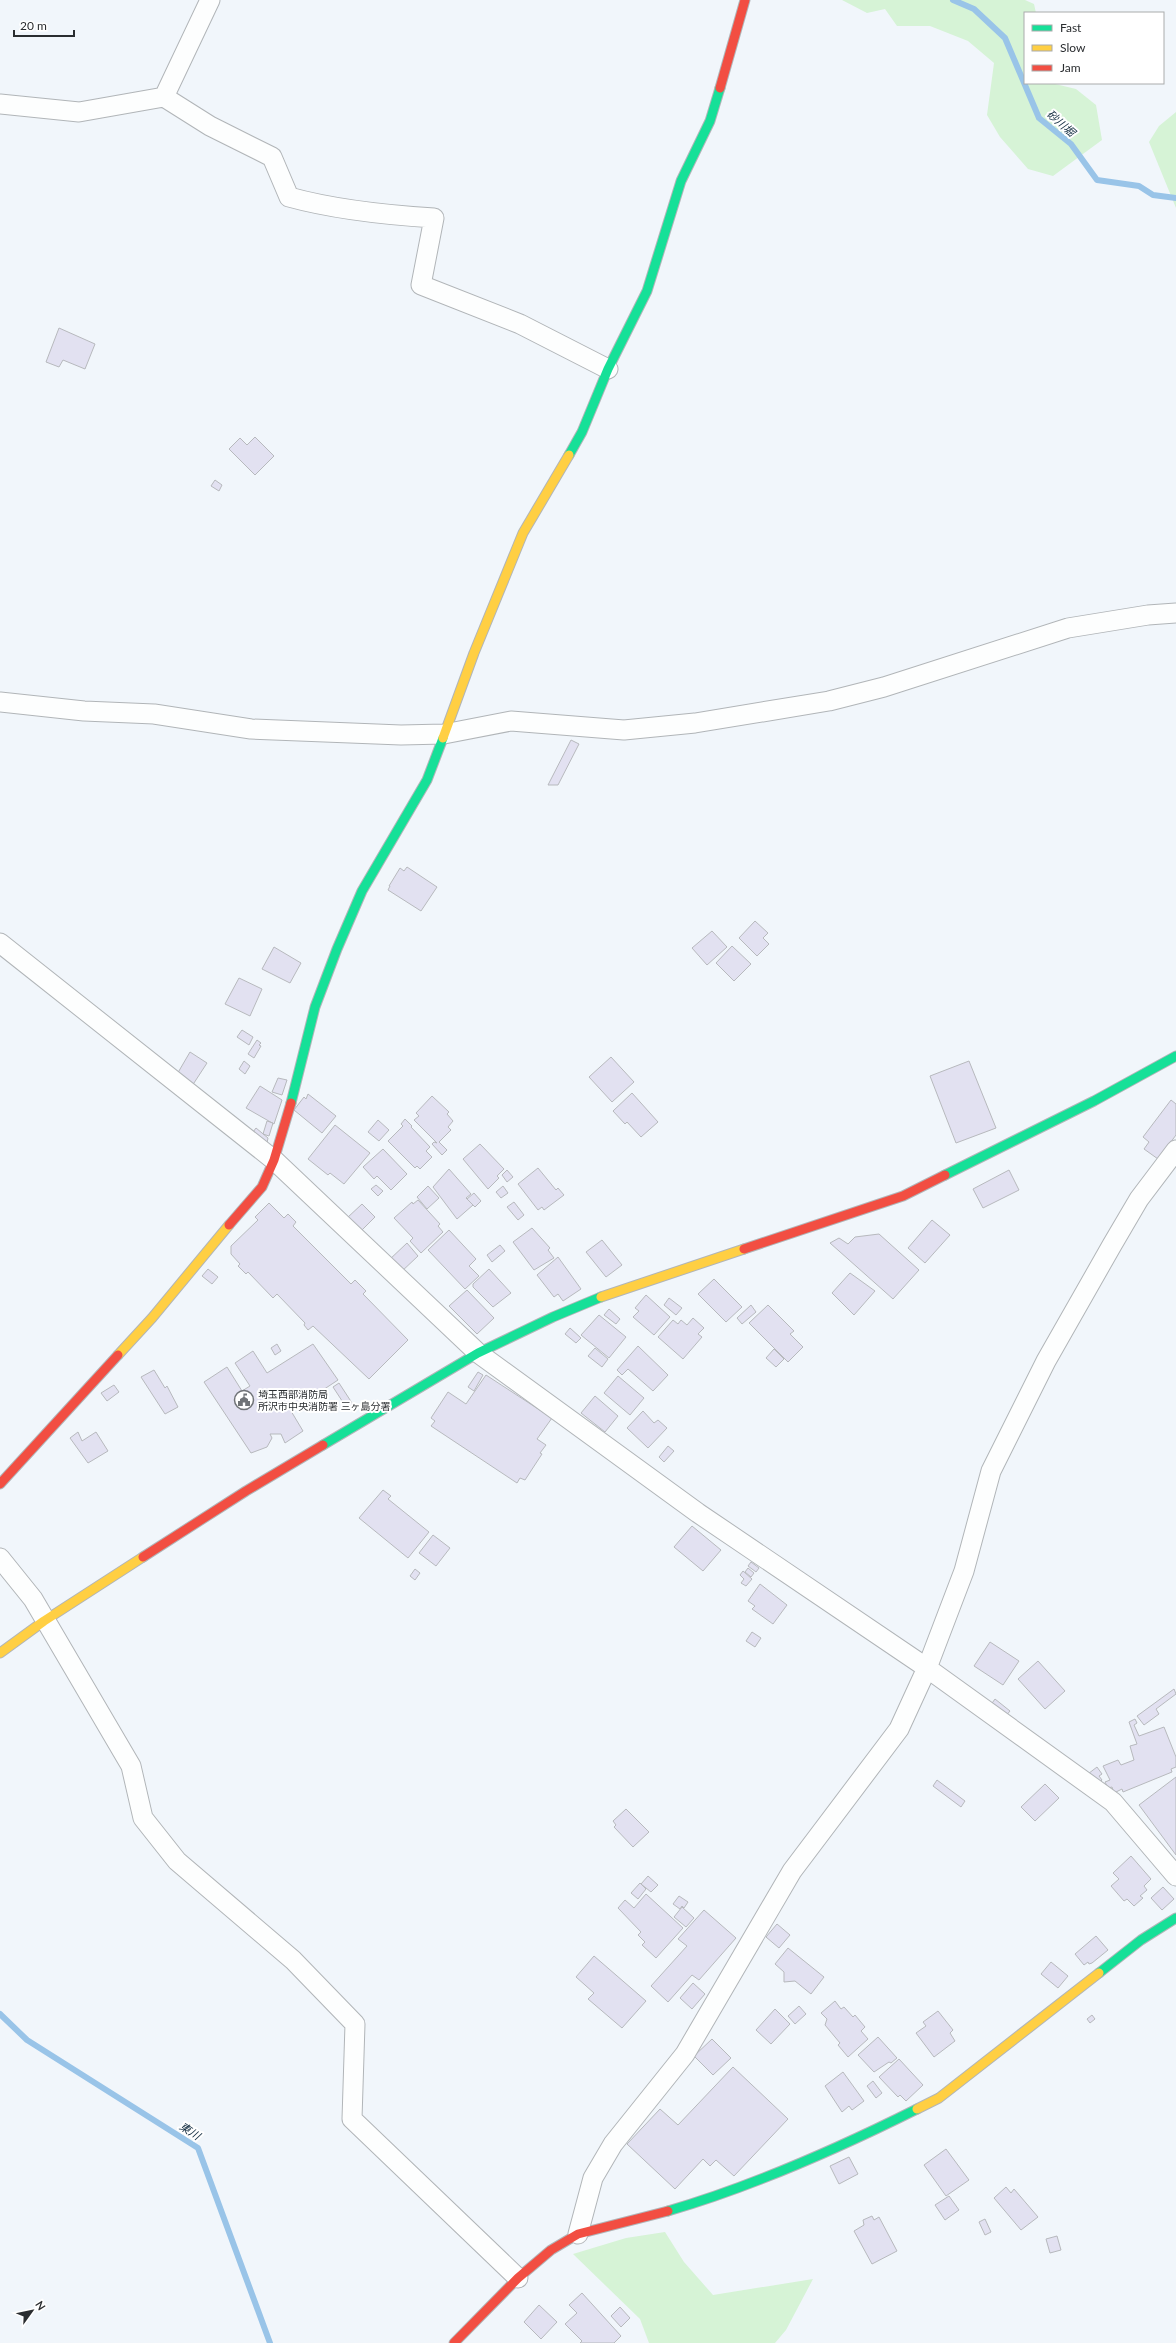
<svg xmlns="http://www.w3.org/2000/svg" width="1176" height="2343" font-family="Lato,'Noto Sans JP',sans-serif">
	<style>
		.green { fill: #d6f3d6 }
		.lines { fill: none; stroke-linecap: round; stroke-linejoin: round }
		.stream { stroke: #99c4e8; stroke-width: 6 }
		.building { fill: #e2e1f1; stroke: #b7b9bd }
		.street-casing { stroke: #b1b5b8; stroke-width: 21 }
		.fast-casing { stroke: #b1b5b8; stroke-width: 11 }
		.slow-casing { stroke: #b1b5b8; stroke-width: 11 }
		.jam-casing { stroke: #b1b5b8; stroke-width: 11 }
		.street { stroke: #fdfefe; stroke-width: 19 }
		.fast { stroke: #16e098; stroke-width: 9 }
		.slow { stroke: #ffcf43; stroke-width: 9 }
		.jam { stroke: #f24e42; stroke-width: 9 }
		.labels { text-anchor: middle; stroke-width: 4; stroke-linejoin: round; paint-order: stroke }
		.poi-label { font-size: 10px; fill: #2a2d30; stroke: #fff; text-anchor: start }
		.water-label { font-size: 11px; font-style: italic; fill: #122c40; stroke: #fff }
	</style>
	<rect width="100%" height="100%" fill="#f1f6fb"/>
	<path class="green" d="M 842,0 L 1025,0 L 1034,4 L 1036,13 L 1025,13 L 1025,83 L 1051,83 L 1076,89 L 1096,105 L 1102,140 L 1053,176 L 1028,169 L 1000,137 L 987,115 L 994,63 L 968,41 L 930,26 L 897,26 L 885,9 L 867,13 Z
		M 1176,112 L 1176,208 L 1149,142 L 1159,126 Z
		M 665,2232 L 684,2262 L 713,2295 L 813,2279 L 786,2330 L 775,2343 L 649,2343 L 640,2319 L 573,2254 L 626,2238 Z"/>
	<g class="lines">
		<path class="stream" d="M 953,0 L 974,9 L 1005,38 L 1039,118 L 1071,144 L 1097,180 L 1139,186 L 1153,195 L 1176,198
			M 0,2014 L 27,2040 L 198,2148 L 270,2343"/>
	</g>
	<path class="building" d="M 59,328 L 95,344 L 85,369 L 63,360 L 59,367 L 46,362 Z
		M 255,437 L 274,456 L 255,475 L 229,449 L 240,438 L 247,445 Z
		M 215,480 L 222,485 L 219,491 L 211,486 Z
		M 571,740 L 579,744 L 558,785 L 548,785 Z
		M 407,867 L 437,887 L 421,911 L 388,890 L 390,886 L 389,886 L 400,868 L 404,871 Z
		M 755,921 L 768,933 L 763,938 L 769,944 L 757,956 L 739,938 Z
		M 712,931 L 727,947 L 707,965 L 692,948 Z
		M 732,946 L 751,964 L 734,981 L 716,963 Z
		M 274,947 L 301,963 L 290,983 L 262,969 Z
		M 239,978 L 262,989 L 250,1016 L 225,1004 Z
		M 242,1030 L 253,1037 L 249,1045 L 237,1037 Z
		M 257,1040 L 261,1043 L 259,1045 L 261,1046 L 254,1058 L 248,1054 Z
		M 190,1052 L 207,1063 L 192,1086 L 176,1076 Z
		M 611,1057 L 634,1082 L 612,1102 L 589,1077 Z
		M 244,1061 L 250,1066 L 245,1074 L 239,1069 Z
		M 969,1061 L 996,1128 L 956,1143 L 930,1076 Z
		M 278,1078 L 287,1080 L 282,1095 L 272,1092 Z
		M 260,1086 L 282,1100 L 274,1124 L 246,1108 Z
		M 632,1093 L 658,1122 L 641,1137 L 627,1122 L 625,1124 L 613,1111 Z
		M 308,1094 L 336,1116 L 322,1133 L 294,1110 L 304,1097 L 306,1099 Z
		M 432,1096 L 449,1112 L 447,1114 L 453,1121 L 448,1127 L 451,1130 L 439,1142 L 447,1150 L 442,1155 L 432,1144 L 434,1142 L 437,1143 L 414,1120 L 419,1116 L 416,1113 Z
		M 1171,1100 L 1176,1104 L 1176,1135 L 1158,1159 L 1144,1149 L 1149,1142 L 1143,1137 Z
		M 405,1119 L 412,1126 L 411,1127 L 430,1147 L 426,1151 L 432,1157 L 420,1169 L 417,1166 L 415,1168 L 388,1141 L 403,1126 L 401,1124 Z
		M 378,1120 L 389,1130 L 379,1141 L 368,1132 Z
		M 267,1121 L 273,1123 L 269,1136 L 263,1134 Z
		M 335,1125 L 370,1153 L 344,1184 L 330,1173 L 328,1175 L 308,1159 Z
		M 256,1128 L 268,1138 L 267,1143 L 250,1136 Z
		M 480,1144 L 504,1169 L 497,1176 L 499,1178 L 488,1189 L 463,1159 Z
		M 383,1149 L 407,1174 L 391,1190 L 377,1176 L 374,1179 L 363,1167 Z
		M 538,1168 L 556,1190 L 558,1188 L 564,1195 L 544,1210 L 542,1207 L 538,1210 L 518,1184 Z
		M 449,1169 L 471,1194 L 466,1198 L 473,1205 L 457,1219 L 433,1187 Z
		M 507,1170 L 513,1177 L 507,1182 L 502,1175 Z
		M 1009,1170 L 1019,1190 L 983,1208 L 973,1189 Z
		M 376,1185 L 383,1191 L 378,1196 L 371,1189 Z
		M 428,1186 L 439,1198 L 427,1209 L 417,1197 Z
		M 503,1186 L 508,1193 L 501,1198 L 496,1192 Z
		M 474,1193 L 481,1201 L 475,1207 L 467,1199 Z
		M 418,1200 L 440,1224 L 438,1226 L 443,1232 L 421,1253 L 410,1241 L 413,1238 L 394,1218 L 412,1202 L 413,1204 Z
		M 514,1202 L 524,1215 L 518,1220 L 507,1207 Z
		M 269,1203 L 284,1218 L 288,1214 L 296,1222 L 293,1226 L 351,1284 L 355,1280 L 366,1291 L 363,1294 L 408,1340 L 369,1379 L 313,1326 L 308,1330 L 304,1325 L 305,1323 L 277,1294 L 273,1298 L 248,1272 L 246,1274 L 238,1266 L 240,1264 L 231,1254 L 231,1246 L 258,1220 L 255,1217 Z
		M 362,1204 L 375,1217 L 361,1231 L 347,1218 Z
		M 932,1220 L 950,1235 L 925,1263 L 908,1248 Z
		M 532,1228 L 550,1248 L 548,1250 L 554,1258 L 534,1270 L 513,1242 Z
		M 449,1230 L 476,1259 L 469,1266 L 479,1276 L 465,1289 L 428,1250 Z
		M 879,1234 L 919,1270 L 893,1299 L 830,1243 L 839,1238 L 848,1244 L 855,1237 Z
		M 602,1240 L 622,1265 L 606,1277 L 586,1252 Z
		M 407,1243 L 418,1256 L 400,1273 L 388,1261 Z
		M 500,1245 L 505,1251 L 492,1262 L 487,1255 Z
		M 558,1257 L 581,1289 L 563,1301 L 558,1294 L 554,1297 L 537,1275 Z
		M 208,1269 L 218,1277 L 212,1284 L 202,1276 Z
		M 489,1269 L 511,1293 L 493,1307 L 473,1287 L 473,1284 Z
		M 850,1273 L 875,1291 L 854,1315 L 832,1293 Z
		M 714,1279 L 742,1307 L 726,1322 L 698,1294 Z
		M 467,1290 L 494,1318 L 477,1334 L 449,1306 Z
		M 646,1295 L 670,1317 L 654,1335 L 633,1317 L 639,1311 L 635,1308 Z
		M 669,1298 L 682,1308 L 676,1315 L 664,1305 Z
		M 751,1305 L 756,1312 L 742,1324 L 737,1318 Z
		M 768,1305 L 794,1331 L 790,1334 L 803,1347 L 788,1362 L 749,1323 Z
		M 609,1309 L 620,1319 L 616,1324 L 604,1315 Z
		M 599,1315 L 626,1337 L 609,1358 L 581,1335 Z
		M 693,1318 L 704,1328 L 698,1334 L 702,1337 L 683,1359 L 658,1337 L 673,1320 L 678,1324 L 681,1320 L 687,1325 Z
		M 570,1328 L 581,1338 L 576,1343 L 565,1334 Z
		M 277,1344 L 281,1351 L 275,1355 L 271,1348 Z
		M 313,1344 L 338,1380 L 291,1411 L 303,1431 L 285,1443 L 281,1434 L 270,1434 L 272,1438 L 267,1447 L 251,1453 L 204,1382 L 227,1367 L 242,1391 L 250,1386 L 235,1363 L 253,1351 L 267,1373 Z
		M 638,1346 L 668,1375 L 653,1391 L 628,1369 L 622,1375 L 617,1370 Z
		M 595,1348 L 608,1359 L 602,1367 L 588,1356 Z
		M 774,1349 L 784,1359 L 776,1367 L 766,1358 Z
		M 154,1370 L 165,1388 L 167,1386 L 178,1407 L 165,1414 L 141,1377 Z
		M 478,1372 L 483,1375 L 474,1391 L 468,1387 Z
		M 486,1375 L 552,1418 L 537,1439 L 546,1445 L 540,1453 L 542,1454 L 525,1480 L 520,1478 L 517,1483 L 431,1426 L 435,1421 L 431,1418 L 448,1392 L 466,1404 Z
		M 618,1376 L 644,1398 L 630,1415 L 604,1393 Z
		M 339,1383 L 354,1406 L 348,1410 L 333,1387 Z
		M 114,1385 L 119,1392 L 107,1401 L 101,1393 Z
		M 595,1396 L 618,1416 L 605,1432 L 581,1413 Z
		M 643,1411 L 654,1423 L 658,1420 L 667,1428 L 648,1448 L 627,1428 Z
		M 78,1432 L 82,1441 L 96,1432 L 108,1451 L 88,1463 L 70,1438 Z
		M 668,1446 L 674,1451 L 664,1462 L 659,1457 Z
		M 383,1490 L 391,1496 L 388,1499 L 429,1532 L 408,1558 L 359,1518 Z
		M 692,1526 L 721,1550 L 703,1571 L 674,1547 Z
		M 433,1535 L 450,1548 L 436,1566 L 419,1553 Z
		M 751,1562 L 759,1568 L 756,1572 L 748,1566 Z
		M 748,1568 L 754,1573 L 751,1577 L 745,1572 Z
		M 415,1569 L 420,1573 L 415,1580 L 410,1576 Z
		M 743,1571 L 752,1579 L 746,1586 L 741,1583 L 744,1579 L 740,1575 Z
		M 760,1584 L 787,1605 L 773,1624 L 752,1609 L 755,1606 L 748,1601 Z
		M 752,1632 L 761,1638 L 755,1647 L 746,1641 Z
		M 990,1642 L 1019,1661 L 1003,1685 L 974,1666 Z
		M 1038,1661 L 1065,1691 L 1045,1709 L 1018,1679 Z
		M 1174,1689 L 1176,1694 L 1156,1709 L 1159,1714 L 1144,1725 L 1137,1716 Z
		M 995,1699 L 1010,1711 L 1005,1717 L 990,1706 Z
		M 1135,1719 L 1137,1723 L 1134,1725 L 1139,1736 L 1164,1727 L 1176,1757 L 1176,1767 L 1171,1769 L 1172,1772 L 1123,1792 L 1122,1789 L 1114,1793 L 1112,1787 L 1108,1788 L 1105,1782 L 1110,1780 L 1103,1766 L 1118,1760 L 1121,1765 L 1134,1760 L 1130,1746 L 1137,1744 L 1129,1722 Z
		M 1097,1767 L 1102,1774 L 1099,1776 L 1102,1780 L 1098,1784 L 1084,1777 Z
		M 1176,1777 L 1176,1855 L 1139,1805 Z
		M 937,1780 L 965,1801 L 961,1807 L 933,1786 Z
		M 1045,1784 L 1059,1798 L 1035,1821 L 1021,1807 Z
		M 626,1809 L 649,1832 L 633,1847 L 614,1827 L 616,1825 L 613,1821 Z
		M 1131,1856 L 1151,1879 L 1144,1886 L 1147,1890 L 1140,1896 L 1143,1898 L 1134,1906 L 1127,1899 L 1124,1901 L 1111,1886 L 1119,1879 L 1113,1873 Z
		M 648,1876 L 658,1885 L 651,1892 L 641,1884 Z
		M 640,1883 L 646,1889 L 638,1899 L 631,1893 Z
		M 1163,1887 L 1174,1899 L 1162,1910 L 1151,1898 Z
		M 646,1894 L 683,1928 L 656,1958 L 642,1945 L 645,1942 L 638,1935 L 641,1932 L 618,1908 L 625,1900 L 634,1908 Z
		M 679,1896 L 688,1902 L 684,1908 L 682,1906 L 680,1909 L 673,1904 Z
		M 682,1907 L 694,1918 L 686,1927 L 674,1917 Z
		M 704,1910 L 736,1938 L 699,1980 L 692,1975 L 668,2002 L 651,1986 L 687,1946 L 678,1939 Z
		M 777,1924 L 790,1935 L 779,1948 L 766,1937 Z
		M 1096,1936 L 1108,1950 L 1092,1963 L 1089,1964 L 1088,1962 L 1084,1965 L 1075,1954 Z
		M 788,1948 L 824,1977 L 811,1994 L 795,1981 L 784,1982 L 784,1972 L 775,1964 Z
		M 594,1956 L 646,2001 L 622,2028 L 588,1999 L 594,1993 L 576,1977 Z
		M 1051,1962 L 1068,1976 L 1058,1988 L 1041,1974 Z
		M 693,1983 L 705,1994 L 692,2009 L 680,1998 Z
		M 835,2001 L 841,2009 L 844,2007 L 853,2017 L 855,2015 L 865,2027 L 861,2031 L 868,2039 L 848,2057 L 838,2045 L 840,2043 L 825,2025 L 827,2019 L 821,2013 Z
		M 799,2006 L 806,2014 L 795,2024 L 788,2016 Z
		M 775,2009 L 790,2024 L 771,2044 L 756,2030 Z
		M 938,2011 L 953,2030 L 950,2033 L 955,2041 L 934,2057 L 916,2033 L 926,2026 L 923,2022 Z
		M 1092,2015 L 1095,2019 L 1090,2023 L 1087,2019 Z
		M 878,2037 L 897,2058 L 891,2063 L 889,2062 L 874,2072 L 858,2055 Z
		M 712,2039 L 731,2058 L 713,2075 L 694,2056 Z
		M 899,2059 L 923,2085 L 906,2101 L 900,2095 L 898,2097 L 879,2077 Z
		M 733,2067 L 788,2119 L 734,2176 L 716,2160 L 710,2166 L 703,2159 L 675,2189 L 627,2144 L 660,2109 L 678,2125 Z
		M 843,2072 L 864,2101 L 852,2110 L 849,2106 L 842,2112 L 825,2086 Z
		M 873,2081 L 882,2093 L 876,2098 L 867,2086 Z
		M 946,2149 L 969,2180 L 946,2196 L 924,2165 Z
		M 849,2157 L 858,2174 L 839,2184 L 830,2166 Z
		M 1006,2187 L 1011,2193 L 1014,2189 L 1038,2217 L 1021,2230 L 994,2198 Z
		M 949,2196 L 959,2210 L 945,2220 L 935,2205 Z
		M 872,2216 L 874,2220 L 879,2217 L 897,2251 L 872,2264 L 854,2231 L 864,2225 L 863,2220 Z
		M 985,2219 L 991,2232 L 985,2235 L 979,2222 Z
		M 1057,2236 L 1061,2250 L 1050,2253 L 1046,2239 Z
		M 582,2293 L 621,2336 L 614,2343 L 580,2343 L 582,2341 L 565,2324 L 577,2313 L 569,2305 Z
		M 539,2305 L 557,2322 L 541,2339 L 524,2322 Z
		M 620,2307 L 630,2318 L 621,2327 L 611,2316 Z"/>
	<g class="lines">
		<g class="street-casing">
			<path id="street" d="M 164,97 L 210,126 L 272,157 L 289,197 C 336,210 386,215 434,218 L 421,285 L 520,324 L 608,369
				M 0,104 L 79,112 L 164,97 L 210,0
				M 0,702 L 84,711 L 154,714 L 251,729 L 401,735 L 444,734 L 511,721 L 624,730 L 695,723 L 829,701 L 884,687 L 1068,628 L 1148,615 L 1176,613
				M 0,943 L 274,1160 L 478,1353 L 698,1513 L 927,1668 L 1113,1802 L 1176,1876
				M 0,1558 L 33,1599 L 131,1766 L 143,1818 L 177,1861 L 293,1960 L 355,2024 L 352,2119 L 518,2278
				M 578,2234 L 593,2178 L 613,2144 L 685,2054 L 792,1871 L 899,1729 L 927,1668 L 964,1571 L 991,1471 L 1046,1361 L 1112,1245 L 1139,1199 L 1176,1150"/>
		</g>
		<g class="fast-casing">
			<path id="fast" d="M 569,455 L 582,432 L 608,369 L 647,291 L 681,181 L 710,121 L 720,88
				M 291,1103 L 315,1007 L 337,949 L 362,891 L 427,780 L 443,738
				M 945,1175 L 1094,1101 L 1176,1056
				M 323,1445 L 478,1353 L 553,1317 L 601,1297
				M 1099,1973 L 1141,1940 L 1176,1918
				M 668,2211 C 754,2186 837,2149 917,2109"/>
		</g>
		<g class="slow-casing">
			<path id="slow" d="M 443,738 L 474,653 L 523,533 L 569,455
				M 601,1297 L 744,1249
				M 118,1355 L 152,1318 L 229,1225
				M 0,1653 L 44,1621 L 143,1557
				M 917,2109 L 939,2098 L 1099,1973"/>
		</g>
		<g class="jam-casing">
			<path id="jam" d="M 720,88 L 745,0
				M 229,1225 L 262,1187 L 274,1160 L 291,1103
				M 744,1249 L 903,1196 L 945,1175
				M 0,1484 L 118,1355
				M 143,1557 L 246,1491 L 323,1445
				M 454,2343 L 518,2278 L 551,2250 L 578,2234 L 668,2211"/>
		</g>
		<use href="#street" class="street"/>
		<use href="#fast" class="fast"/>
		<use href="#slow" class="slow"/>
		<use href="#jam" class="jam"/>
	</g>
	<defs>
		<g id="civic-ring" transform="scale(1)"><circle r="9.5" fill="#fff" stroke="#707377" stroke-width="1.5"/><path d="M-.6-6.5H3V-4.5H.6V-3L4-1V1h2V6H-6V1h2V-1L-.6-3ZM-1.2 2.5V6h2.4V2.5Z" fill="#707377"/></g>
	</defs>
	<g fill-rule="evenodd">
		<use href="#civic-ring" x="244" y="1400"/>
	</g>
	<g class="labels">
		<g class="poi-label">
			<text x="258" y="1398">埼玉西部消防局<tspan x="258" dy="12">所沢市中央消防署 三ヶ島分署</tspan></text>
		</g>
		<g class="water-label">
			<text transform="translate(1061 123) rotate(41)" y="4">砂川堀</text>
			<text transform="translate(190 2131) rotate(33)" y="4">東川</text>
		</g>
	</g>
	<rect x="1024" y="12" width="140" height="72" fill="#ffffff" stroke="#aaabac"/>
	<rect x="1032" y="25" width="20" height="6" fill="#16e098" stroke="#aaabac"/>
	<text x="1060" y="32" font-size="12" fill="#2a2d30">Fast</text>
	<rect x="1032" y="45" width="20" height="6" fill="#ffcf43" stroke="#aaabac"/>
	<text x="1060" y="52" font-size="12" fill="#2a2d30">Slow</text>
	<rect x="1032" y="65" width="20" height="6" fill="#f24e42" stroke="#aaabac"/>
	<text x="1060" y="72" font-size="12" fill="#2a2d30">Jam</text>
	<g transform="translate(32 2311) rotate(57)" stroke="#ffffff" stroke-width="3" paint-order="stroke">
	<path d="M0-3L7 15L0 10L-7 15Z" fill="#2a2d30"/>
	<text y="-6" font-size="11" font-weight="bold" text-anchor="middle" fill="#2a2d30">N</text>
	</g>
	<path d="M14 30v6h60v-6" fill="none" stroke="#2a2d30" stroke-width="2"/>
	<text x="20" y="30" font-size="12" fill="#2a2d30" stroke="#ffffff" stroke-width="3" paint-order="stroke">20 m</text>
</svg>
